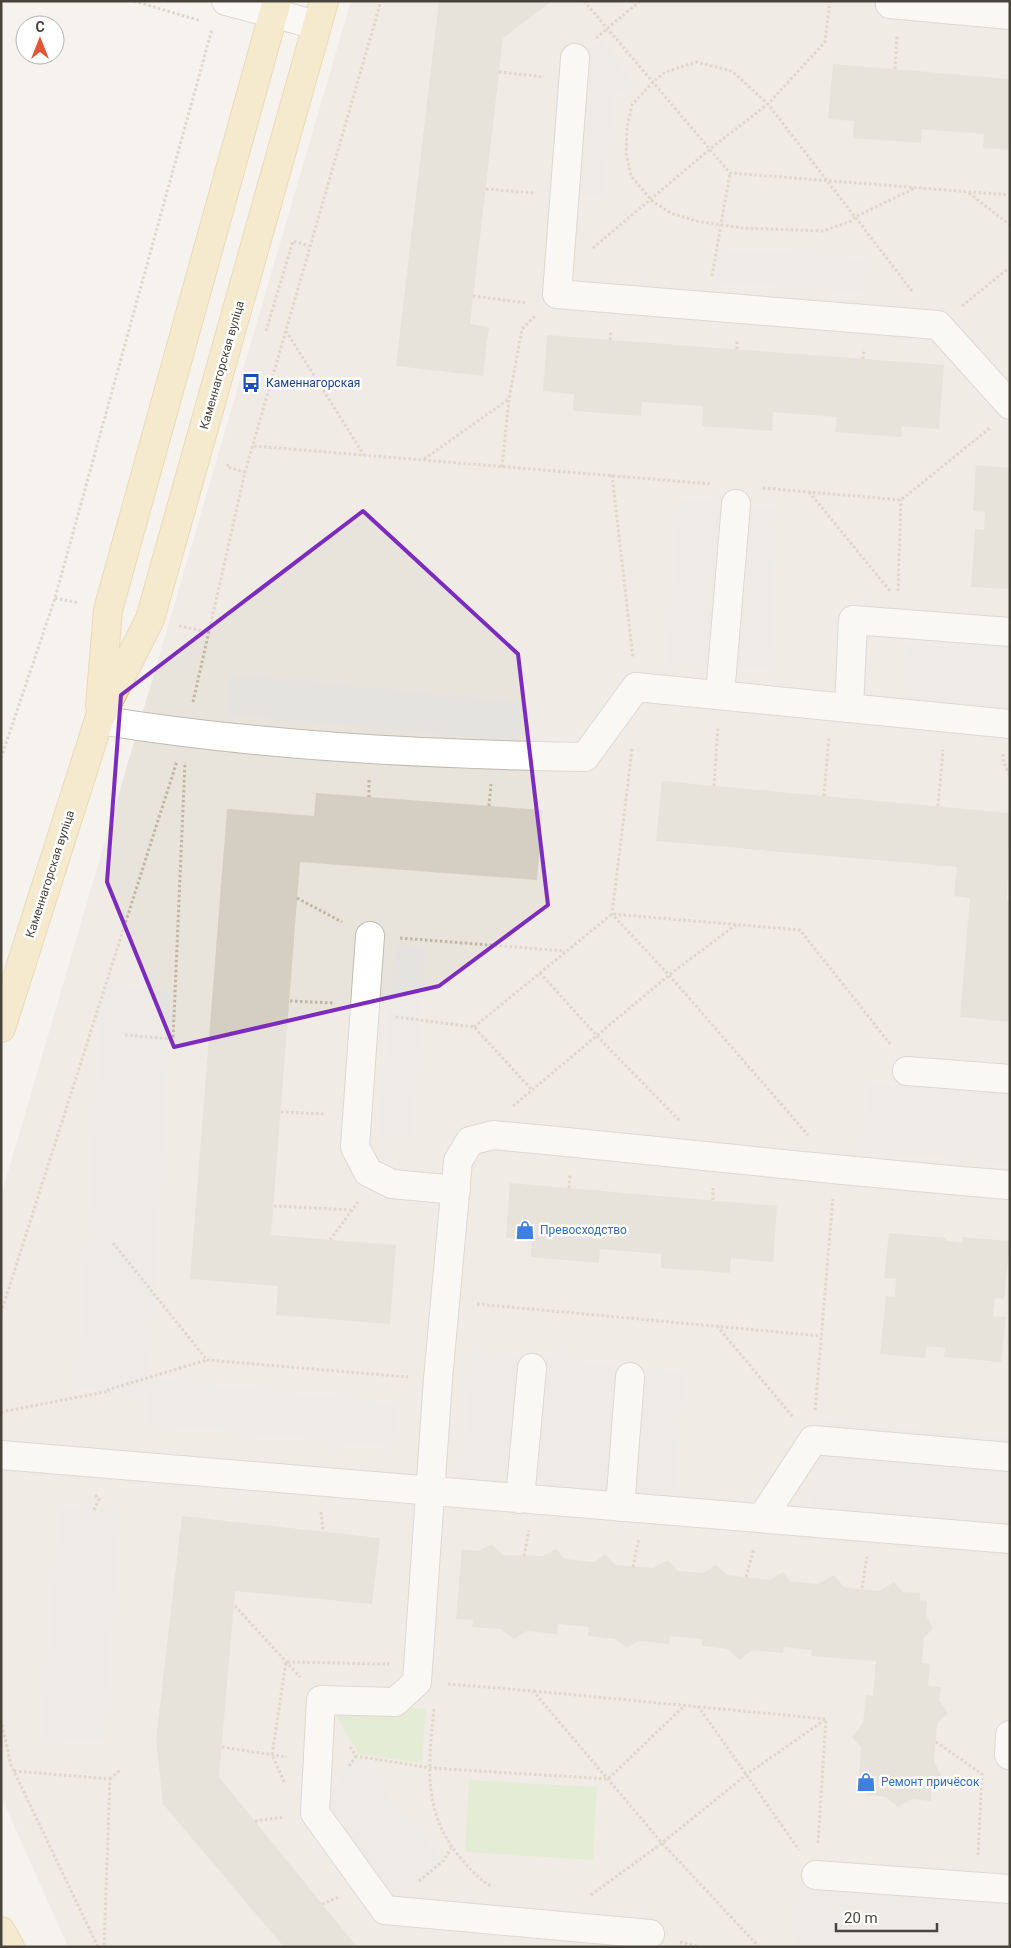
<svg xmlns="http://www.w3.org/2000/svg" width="1011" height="1948" font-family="Roboto,sans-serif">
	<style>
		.residential { fill: #e8e4db }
		.green { fill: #d0e4ba }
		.parking { fill: #e4e3e0 }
		.building { fill: #d5cfc3 }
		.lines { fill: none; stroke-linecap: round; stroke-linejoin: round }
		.minor-casing { stroke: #bfbab0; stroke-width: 30 }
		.major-casing { stroke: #d8be77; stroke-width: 30 }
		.path { stroke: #c0b6a3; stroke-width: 3; stroke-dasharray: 2.5 2.5; stroke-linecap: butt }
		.minor { stroke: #fff; stroke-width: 28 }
		.major { stroke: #f4e1a6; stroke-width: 28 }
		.marked { fill: none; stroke: #7b2cbf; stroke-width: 4; stroke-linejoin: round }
		.labels { text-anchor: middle; stroke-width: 5; stroke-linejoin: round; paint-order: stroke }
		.street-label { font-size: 12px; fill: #49443b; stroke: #fff }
		.transit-label { font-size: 12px; fill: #164399; stroke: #fff; text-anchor: start }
		.shop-label { font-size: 12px; fill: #366cbe; stroke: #fff; text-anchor: start }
	</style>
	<rect width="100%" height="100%" fill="#f5f2ed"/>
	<path class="residential" d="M 351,1 L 1010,1 L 1010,1947 L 68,1947 L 1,1796 L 1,1196 Z"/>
	<path class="green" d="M 329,1704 L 426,1709 L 422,1763 L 359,1754 Z
		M 469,1780 L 597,1787 L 593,1860 L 465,1852 Z"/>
	<path class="parking" d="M 602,39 L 633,85 L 614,96 L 602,198 L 575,194 L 591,94 L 581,53 Z
		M 719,249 L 865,259 L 862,292 L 716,282 Z
		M 680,499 L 777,508 L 769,669 L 668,662 Z
		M 906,645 L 1010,648 L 1010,710 L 903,706 Z
		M 230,674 L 523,703 L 519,742 L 226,714 Z
		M 395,945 L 426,947 L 411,1137 L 379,1134 Z
		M 104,983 L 171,992 L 149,1379 L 398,1404 L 392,1447 L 147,1423 L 149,1394 L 78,1389 Z
		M 868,1083 L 1010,1093 L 1010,1163 L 863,1152 Z
		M 474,1350 L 685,1372 L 672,1509 L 460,1488 Z
		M 821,1421 L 1010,1438 L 1008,1544 L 811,1526 Z
		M 60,1508 L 120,1513 L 102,1741 L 43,1736 Z
		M 356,1756 L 443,1861 L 385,1910 L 315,1813 Z
		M 802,1880 L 1010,1894 L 1009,1947 L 797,1946 Z"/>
	<path class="building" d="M 439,1 L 552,1 L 503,38 L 470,324 L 489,327 L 483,376 L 396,366 Z
		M 833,64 L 1010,79 L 1010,150 L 983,148 L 984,134 L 922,129 L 921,143 L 853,138 L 854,121 L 828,119 Z
		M 547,335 L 944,365 L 939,429 L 902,426 L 901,437 L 835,432 L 837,417 L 773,412 L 772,431 L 702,426 L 703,406 L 642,402 L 641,416 L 573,411 L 574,394 L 543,391 Z
		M 976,465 L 1010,468 L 1010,589 L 971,587 L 975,529 L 984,530 L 985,512 L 973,511 Z
		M 662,781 L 1010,813 L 1007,900 L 1010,900 L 1010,1022 L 960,1017 L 970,898 L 954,896 L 957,867 L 656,841 Z
		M 316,793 L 543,810 L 537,880 L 300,862 L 271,1235 L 396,1245 L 390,1324 L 276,1315 L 278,1286 L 190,1279 L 227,809 L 314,816 Z
		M 510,1183 L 777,1206 L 773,1262 L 731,1258 L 730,1273 L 661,1268 L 661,1254 L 600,1249 L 599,1263 L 531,1257 L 532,1240 L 506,1238 Z
		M 889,1233 L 946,1238 L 946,1241 L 962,1243 L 962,1237 L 1010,1241 L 1004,1299 L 995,1298 L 993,1316 L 1006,1317 L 1001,1362 L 944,1357 L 945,1348 L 927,1346 L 925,1358 L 880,1354 L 886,1296 L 895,1297 L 896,1279 L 884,1278 Z
		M 182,1516 L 380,1538 L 372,1604 L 235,1591 L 219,1777 L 357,1947 L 284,1947 L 163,1804 L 156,1740 Z
		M 492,1544 L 503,1555 L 542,1556 L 556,1549 L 565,1559 L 595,1562 L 605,1554 L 616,1565 L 653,1568 L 668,1560 L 678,1571 L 703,1573 L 716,1565 L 727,1575 L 770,1580 L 783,1572 L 790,1581 L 818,1584 L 834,1575 L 844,1587 L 879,1591 L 894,1582 L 903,1592 L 920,1593 L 920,1600 L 927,1601 L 926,1615 L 933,1628 L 924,1638 L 922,1663 L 930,1664 L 928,1686 L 941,1687 L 939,1700 L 948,1713 L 937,1724 L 934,1761 L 941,1775 L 932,1786 L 931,1801 L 912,1799 L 898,1807 L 886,1797 L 865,1795 L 866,1779 L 859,1779 L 861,1748 L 852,1737 L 863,1723 L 866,1695 L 873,1696 L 876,1661 L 811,1656 L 812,1650 L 784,1647 L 783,1653 L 752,1650 L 740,1660 L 728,1649 L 702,1646 L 702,1639 L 670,1636 L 669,1644 L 639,1641 L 627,1648 L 615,1639 L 588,1636 L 589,1627 L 558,1624 L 557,1634 L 527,1631 L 514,1639 L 501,1629 L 472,1627 L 473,1620 L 456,1619 L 462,1549 L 478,1551 Z"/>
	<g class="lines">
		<g class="minor-casing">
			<path id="minor" d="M 226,1 L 317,25
				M 890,4 L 1010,15
				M 575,58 L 557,294 L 938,325 L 1010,405
				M 720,695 L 736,504
				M 849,708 L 853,620 L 1010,632
				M 99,720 C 259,746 422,754 585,757 L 636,687 L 1010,724
				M 370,936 L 355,1147 L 368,1172 L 392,1184 L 456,1190
				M 907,1071 L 1010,1079
				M 1,1455 L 1010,1539
				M 520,1499 L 532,1368
				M 620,1507 L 630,1377
				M 762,1518 L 813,1440 L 1010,1457
				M 1009,1755 L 1010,1735
				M 816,1875 L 1010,1889
				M 650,1934 L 385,1910 L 315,1813 L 321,1700 L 395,1702 L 417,1682 L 438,1379 L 458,1161 L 470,1141 L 493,1135 C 665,1151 837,1171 1010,1185"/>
		</g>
		<g class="major-casing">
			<path id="major" d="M 100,706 L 108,610 L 277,1
				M 1,1028 L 99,720 L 150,619 L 324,1
				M 1,1931 L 10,1947"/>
		</g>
		<path class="path" d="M 134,1 L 201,21
			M 584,1 L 730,173 L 1010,195
			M 596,38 L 640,1
			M 895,69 L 897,35
			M 499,72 L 544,77
			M 486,189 L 535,193
			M 969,193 L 1010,225
			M 593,248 L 710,149 L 768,104 L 825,42 L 830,1
			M 712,276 L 730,173
			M 912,291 L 855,217 L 768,104 L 732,71 L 696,62 L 665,72 L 653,82 L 632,105 L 627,128 L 626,153 L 631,176 L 652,201 L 671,213 L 696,221 L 743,228 L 823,231 L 851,221 L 855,217 L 915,188
			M 473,296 L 527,303
			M 962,306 L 1010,267
			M 266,331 L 293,241 L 309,246
			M 286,331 L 364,455
			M 610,340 L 611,330
			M 737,349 L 737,340
			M 863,359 L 864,349
			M 254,446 L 712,484
			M 424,459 L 509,399
			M 228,464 L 227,467 L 245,472
			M 502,467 L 509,399 L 522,329 L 536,315
			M 612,475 L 633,658
			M 763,488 L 901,500 L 991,427
			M 809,492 L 891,592
			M 898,591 L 901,500
			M 55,598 L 79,603
			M 179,626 L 208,632
			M 193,702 L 245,472 L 381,1
			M 632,749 L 612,914 L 669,975 L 808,1135
			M 1003,754 L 1003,760 L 1010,777
			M 1,758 L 55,598 L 212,29
			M 369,780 L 369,797
			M 714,786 L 718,727
			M 824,796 L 829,736
			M 489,806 L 491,784
			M 938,806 L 943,750
			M 297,898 L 342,922
			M 400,938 L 565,951
			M 540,973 L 597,1036 L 680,1121
			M 290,1001 L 334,1003
			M 396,1017 L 474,1027 L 532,1090
			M 474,1027 L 612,914 L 800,930 L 891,1045
			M 125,1035 L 173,1039 L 185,762
			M 513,1106 L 669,975 L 737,924
			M 281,1112 L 325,1114
			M 569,1188 L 570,1174
			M 713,1200 L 713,1188
			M 274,1206 L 352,1210
			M 330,1240 L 358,1202
			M 113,1243 L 207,1360 L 408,1377
			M 477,1304 L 821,1336
			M 1,1313 L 177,761
			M 717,1326 L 793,1417
			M 107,1390 L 207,1360
			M 815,1410 L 833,1199
			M 1,1412 L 110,1391
			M 94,1510 L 99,1499 L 95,1495
			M 321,1512 L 323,1531
			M 524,1556 L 529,1530
			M 633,1567 L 639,1538
			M 746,1577 L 754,1548
			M 862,1588 L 867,1557
			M 235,1606 L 300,1677
			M 448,1684 L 533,1691 L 662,1843 L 759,1947
			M 534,1691 L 826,1719 L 818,1843
			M 698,1706 L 799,1850
			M 434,1709 C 428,1769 422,1815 464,1862 C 474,1873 481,1881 493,1887
			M 1,1720 L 11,1765 L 98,1947
			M 936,1742 L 982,1774
			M 222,1747 L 287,1757
			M 350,1747 L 356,1756 L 431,1768 L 608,1779 L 683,1707
			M 349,1766 L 356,1756
			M 14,1771 L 110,1779 L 104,1947
			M 110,1779 L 121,1769
			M 284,1782 L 272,1755 L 286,1662 L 389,1664
			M 255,1821 L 285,1817
			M 978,1855 L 982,1774 L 985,1772
			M 419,1881 L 443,1861 L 451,1848
			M 591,1895 L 662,1843 L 746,1775 L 826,1719
			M 322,1904 L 339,1897
			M 680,1942 L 699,1947"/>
		<use href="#minor" class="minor"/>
		<use href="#major" class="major"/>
	</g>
	<path d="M0 0H1011V1948H0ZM 363,511 L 518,654 L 548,905 L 439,986 L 174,1047 L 107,882 L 121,695 Z" fill="#f5f2ed" fill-opacity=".55" fill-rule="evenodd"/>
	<path class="marked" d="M 363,511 L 518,654 L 548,905 L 439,986 L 174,1047 L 107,882 L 121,695 Z"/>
	<defs>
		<g id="bus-bare" transform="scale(1.5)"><path d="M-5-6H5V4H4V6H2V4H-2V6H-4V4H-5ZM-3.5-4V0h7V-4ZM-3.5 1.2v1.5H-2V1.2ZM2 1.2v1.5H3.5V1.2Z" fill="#1a4fb4" stroke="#fff" stroke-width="2.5" paint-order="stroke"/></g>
		<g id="shop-bare" transform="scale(1.5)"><path d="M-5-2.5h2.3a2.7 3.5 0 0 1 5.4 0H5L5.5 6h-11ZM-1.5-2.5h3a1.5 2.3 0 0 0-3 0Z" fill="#3f7fe0" stroke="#fff" stroke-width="2.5" paint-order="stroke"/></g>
	</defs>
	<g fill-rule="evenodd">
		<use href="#bus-bare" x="251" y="383"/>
		<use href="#shop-bare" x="525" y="1230"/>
		<use href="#shop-bare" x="866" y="1782"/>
	</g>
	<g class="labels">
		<g class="street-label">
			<text transform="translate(222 365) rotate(-74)" y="4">Каменнагорская вуліца</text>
			<text transform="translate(50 874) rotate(-72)" y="4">Каменнагорская вуліца</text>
		</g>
		<g class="transit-label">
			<text x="266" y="387">Каменнагорская</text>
		</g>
		<g class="shop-label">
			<text x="540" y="1234">Превосходство</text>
			<text x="881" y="1786">Ремонт причёсок</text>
		</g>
	</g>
	<rect width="1011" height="1948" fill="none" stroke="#49443b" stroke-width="5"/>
	<g transform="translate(40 40)"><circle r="24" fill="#ffffff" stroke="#b6b4b1"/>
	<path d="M0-4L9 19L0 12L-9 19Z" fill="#e35535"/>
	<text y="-8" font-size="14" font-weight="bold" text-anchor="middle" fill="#49443b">С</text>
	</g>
	<path d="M836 1923v8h101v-8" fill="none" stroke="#49443b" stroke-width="2.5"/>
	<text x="844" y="1923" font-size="15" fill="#49443b" stroke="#ffffff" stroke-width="4" paint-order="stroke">20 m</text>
</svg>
